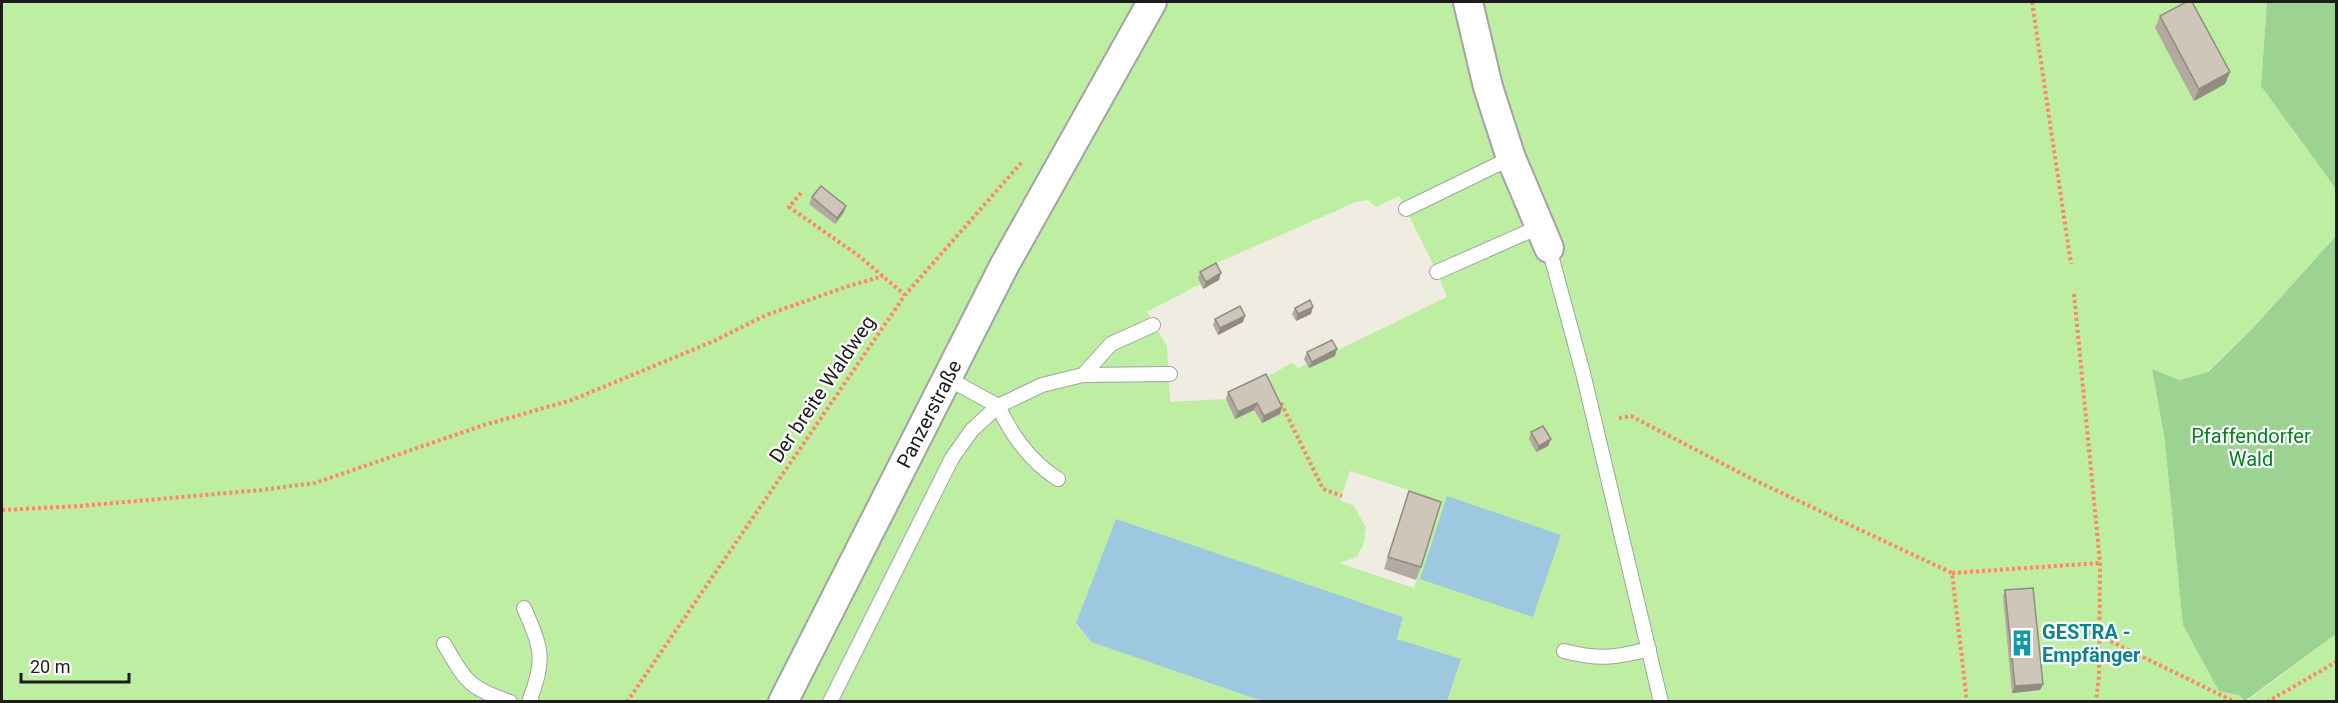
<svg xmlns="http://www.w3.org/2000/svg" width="2338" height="703" font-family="Roboto,sans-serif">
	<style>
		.grass { fill: #bdeea2; fill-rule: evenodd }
		.forest { fill: #9cd292 }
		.water { fill: #9dc8e0 }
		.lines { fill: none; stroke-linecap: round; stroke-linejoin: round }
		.lane-casing { stroke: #a3a3a3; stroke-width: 16 }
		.street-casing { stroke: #a3a3a3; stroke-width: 32 }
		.path { stroke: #ff8762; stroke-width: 4; stroke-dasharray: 3 3; stroke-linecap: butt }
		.lane { stroke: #fff; stroke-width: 14 }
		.street { stroke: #fff; stroke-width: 28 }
		.wall { fill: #b2aaa0 }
		.shaded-wall { fill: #918b82 }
		.building { fill: #cfc6ba; stroke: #918b82; stroke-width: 1.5 }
		.labels { text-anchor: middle; stroke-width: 4.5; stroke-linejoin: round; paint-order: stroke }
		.street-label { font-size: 20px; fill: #1c1c1c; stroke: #fff }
		.park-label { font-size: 20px; fill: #02821e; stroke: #fff }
		.culture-label { font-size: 20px; font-weight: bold; fill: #0d838f; stroke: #fff; text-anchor: start }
	</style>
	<rect width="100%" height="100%" fill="#efece1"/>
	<path class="grass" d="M 2,2 L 2267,2 L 2261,86 L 2336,189 L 2336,236 L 2253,328 L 2207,372 L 2179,380 L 2152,370 L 2165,441 L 2240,695 L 2245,701 L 1447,701 L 1460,660 L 1397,639 L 1403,617 L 1116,520 L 1076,624 L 1091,642 L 1262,701 L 2,701 ZM 1399,196 L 1437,272 L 1447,297 L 1334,352 L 1330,346 L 1304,359 L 1307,364 L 1298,368 L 1292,363 L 1226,399 L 1170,402 L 1167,346 L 1147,312 L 1200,284 L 1203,289 L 1219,280 L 1212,265 L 1356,202 L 1368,200 L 1376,207 ZM 1350,471 L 1409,490 L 1405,504 L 1437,514 L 1414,588 L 1339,563 L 1357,557 L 1364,543 L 1366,528 L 1354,506 L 1340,500 Z
		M 2336,634 L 2336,701 L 2247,701 Z"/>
	<path class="forest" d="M 2267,2 L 2336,2 L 2336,189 L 2261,86 Z
		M 2336,236 L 2336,634 L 2245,701 L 2239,695 L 2219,691 L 2183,625 L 2165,441 L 2152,369 L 2179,380 L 2208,372 L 2253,328 Z"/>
	<path class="water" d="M 1447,496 L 1561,535 L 1533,617 L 1420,579 Z
		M 1116,519 L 1403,617 L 1397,639 L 1461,659 L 1447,701 L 1262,701 L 1091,642 L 1076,623 Z"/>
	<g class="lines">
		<g class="lane-casing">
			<path id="lane" d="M 1406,209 L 1511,158
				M 1549,248 L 1583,373 L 1661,702
				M 1437,272 L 1541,226
				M 1083,375 L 1111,344 L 1153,325
				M 947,378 L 998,406 L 1042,385 L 1083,375 L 1170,374
				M 524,608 C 541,647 546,659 530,699 L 532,702
				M 444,644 C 466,681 468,688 510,702
				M 1564,651 C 1599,660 1615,658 1649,649
				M 830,702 L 952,458 L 972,430 L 998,406 C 1012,436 1031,462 1058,479"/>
		</g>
		<g class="street-casing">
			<path id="street" d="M 1468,2 L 1488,87 L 1511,158 L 1549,248
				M 783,702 L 1004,266 L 1152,2"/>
		</g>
		<path class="path" d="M 2032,2 L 2071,264
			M 801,193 L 789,207 L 859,256 L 905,295
			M 2074,294 L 2100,563 L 2099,676 L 2096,702
			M 1281,403 L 1323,489 L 1342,496
			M 1619,418 L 1631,416 L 1752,479 L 1952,573 L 1967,702
			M 2,510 L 80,506 L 261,490 L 315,483 L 484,425 L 572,400 L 714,341 L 766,315 L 846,287 L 883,276
			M 1952,573 L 2100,563
			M 2041,632 L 2078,629 L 2100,636 L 2235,702
			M 627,702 L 905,295 L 1022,162
			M 2267,702 L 2336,662"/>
		<use href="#lane" class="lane"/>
		<use href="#street" class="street"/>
	</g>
	<path class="wall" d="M 2160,16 L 2230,72 L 2225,84 L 2194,101 L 2155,28 Z
		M 812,197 L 844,212 L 835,224 L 809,204 Z
		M 1200,272 L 1219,280 L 1203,289 L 1198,278 Z
		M 1295,308 L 1311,314 L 1296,321 L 1292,314 Z
		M 1215,319 L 1243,322 L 1218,335 L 1213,325 Z
		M 1307,352 L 1335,356 L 1309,368 L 1304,359 Z
		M 1228,392 L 1282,407 L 1280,414 L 1262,423 L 1254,410 L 1235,419 L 1226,399 Z
		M 1531,432 L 1551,439 L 1548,446 L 1536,452 L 1529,439 Z
		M 1409,491 L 1421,567 L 1416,580 L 1384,569 Z
		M 2005,590 L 2043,684 L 2040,690 L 2012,693 L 2003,596 Z"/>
	<path class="shaded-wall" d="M 2230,72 L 2225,84 L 2194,101 L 2199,89 Z
		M 846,206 L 844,212 L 835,224 L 837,218 Z
		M 1221,273 L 1219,280 L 1203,289 L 1206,282 Z
		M 1313,307 L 1311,314 L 1296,321 L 1298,314 Z
		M 1245,316 L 1243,322 L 1218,335 L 1220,328 Z
		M 1337,349 L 1335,356 L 1309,368 L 1312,362 Z
		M 1257,403 L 1254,410 L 1235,419 L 1238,412 Z
		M 1282,407 L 1280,414 L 1262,423 L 1264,416 Z
		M 1551,439 L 1548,446 L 1536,452 L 1539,446 Z
		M 2043,684 L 2040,690 L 2012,693 L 2015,686 Z"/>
	<path class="building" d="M 2186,2 L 2192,2 L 2230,72 L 2199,89 L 2160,16 Z
		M 821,186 L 846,206 L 837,218 L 812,197 Z
		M 1216,263 L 1221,273 L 1206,282 L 1200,272 Z
		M 1310,300 L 1313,307 L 1298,314 L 1295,308 Z
		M 1240,306 L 1245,316 L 1220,328 L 1215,319 Z
		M 1332,340 L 1337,349 L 1312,362 L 1307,352 Z
		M 1266,374 L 1282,407 L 1264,416 L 1257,403 L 1238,412 L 1228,392 Z
		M 1543,426 L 1551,439 L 1539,446 L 1531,432 Z
		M 1409,491 L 1441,502 L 1421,567 L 1388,557 Z
		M 2033,588 L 2043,684 L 2015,686 L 2005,590 Z"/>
	<defs>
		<g id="building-bare" transform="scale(2.07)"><path d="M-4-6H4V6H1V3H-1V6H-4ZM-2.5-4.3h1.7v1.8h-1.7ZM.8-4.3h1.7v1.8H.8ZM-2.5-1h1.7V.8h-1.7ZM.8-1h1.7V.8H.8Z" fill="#0f9aa8" stroke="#fff" stroke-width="2.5" paint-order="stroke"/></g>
	</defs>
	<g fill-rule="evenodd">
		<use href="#building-bare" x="2022" y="643"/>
	</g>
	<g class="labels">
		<g class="street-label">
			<text transform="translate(822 389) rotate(-56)" y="7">Der breite Waldweg</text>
			<text transform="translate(929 414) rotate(-63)" y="7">Panzerstraße</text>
		</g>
		<g class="park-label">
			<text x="2251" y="443">Pfaffendorfer<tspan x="2251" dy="23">Wald</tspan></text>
		</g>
		<g class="culture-label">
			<text x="2042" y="639">GESTRA -<tspan x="2042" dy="23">Empfänger</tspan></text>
		</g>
	</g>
	<rect width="2338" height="703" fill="none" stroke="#1c1c1c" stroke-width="6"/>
	<path d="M21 673v9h108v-9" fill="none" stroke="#1c1c1c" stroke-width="3"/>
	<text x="30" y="673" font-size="18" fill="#1c1c1c" stroke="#ffffff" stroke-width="4.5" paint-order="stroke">20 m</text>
</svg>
